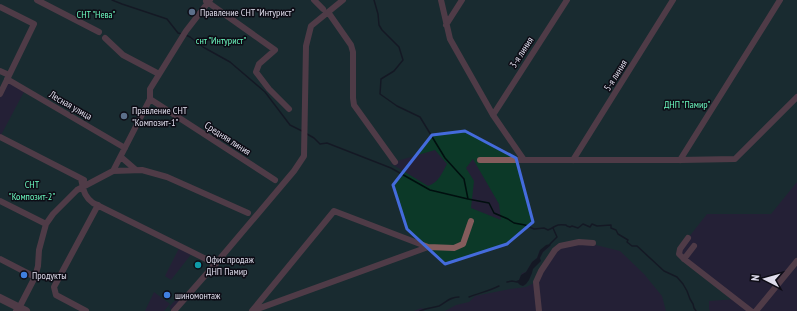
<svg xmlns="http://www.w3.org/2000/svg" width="797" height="311" font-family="'PT Sans Narrow',sans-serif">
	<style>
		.green { fill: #0c3928; fill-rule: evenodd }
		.water { fill: #010f0f }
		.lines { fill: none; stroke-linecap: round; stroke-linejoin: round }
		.stream { stroke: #010f0f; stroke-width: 1.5 }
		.minor { stroke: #845c5c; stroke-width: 6 }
		.tertiary { stroke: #845c5c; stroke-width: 8 }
		.marked { fill: none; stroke: #446bdc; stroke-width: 3; stroke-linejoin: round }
		.service-dot { fill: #5c6f8a; stroke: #0d0c15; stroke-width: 1.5 }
		.culture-dot { fill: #0f9aa8; stroke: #0d0c15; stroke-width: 1.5 }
		.shop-dot { fill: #3f7fe0; stroke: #0d0c15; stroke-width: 1.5 }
		.labels { text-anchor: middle; stroke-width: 3; stroke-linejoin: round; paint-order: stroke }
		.poi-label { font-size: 10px; fill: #dfddec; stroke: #0d0c15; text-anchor: start }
		.park-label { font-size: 10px; fill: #6bf9bf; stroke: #0d0c15 }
		.street-label { font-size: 10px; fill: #dfddec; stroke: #0d0c15 }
	</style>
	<rect width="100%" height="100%" fill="#242036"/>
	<path class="green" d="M 0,0 L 797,0 L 797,182 L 771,214 L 707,214 L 688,238 L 679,254 L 736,299 L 709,301 L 709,309 L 710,311 L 666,311 L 662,296 L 644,274 L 620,251 L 596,245 L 591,243 L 560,246 L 536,282 L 526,287 L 510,289 L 475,296 L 469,302 L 456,305 L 445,311 L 424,311 L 424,309 L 421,308 L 414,311 L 174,311 L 184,300 L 179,296 L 169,307 L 173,311 L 164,311 L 170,304 L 154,292 L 145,311 L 0,311 L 0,137 L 25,90 L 7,80 L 0,94 ZM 435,150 L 447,164 C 442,173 439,182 428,186 L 390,163 ZM 473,159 L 499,204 L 501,220 L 471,208 L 474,181 L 466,168 ZM 180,246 L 193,252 L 171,280 L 165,276 ZM 551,246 L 543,252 L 540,258 L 540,261 L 532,269 L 531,276 L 526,284 L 523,286 L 519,280 L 522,273 L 526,272 L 532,262 L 537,258 L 540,250 Z"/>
	<path class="water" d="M 550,244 L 551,245 L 543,252 L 540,258 L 541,261 L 533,269 L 532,273 L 529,280 L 526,284 L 523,286 L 520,285 L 516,281 L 519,280 L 521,275 L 526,272 L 532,262 L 537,258 L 540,250 L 546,245 Z"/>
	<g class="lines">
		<path class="stream" d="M 112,0 L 122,4 L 167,19 L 178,33 L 182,34
			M 374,0 L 378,14 L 379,25 L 382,30 L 399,47 L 403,60 L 394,71 L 381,79 L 380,94 L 397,106 L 420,117 L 445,158 L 464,179 L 468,199
			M 186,35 L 190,37 L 203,47 L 230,62 L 265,92 L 290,125 L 302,131
			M 307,134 L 314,138 L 320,144 L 327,143 L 391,168 L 430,190 L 468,199 L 489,203 L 494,213 L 508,219 L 514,223 L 525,225 L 534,229 L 544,228 L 548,230 C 557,226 555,224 566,225 L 567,226 L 570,227 L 572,226 L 578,228 L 583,224 L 590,227 L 592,224 L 597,226 L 611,225 L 611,228 L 616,230 L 618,234 L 628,240 L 627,242 L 632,246 L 637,246 L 664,271 L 677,277 L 683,284 L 687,291 L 690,299 L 693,304 L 694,308 L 696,311
			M 550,244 L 557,237 L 553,228
			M 507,282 L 512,281 L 517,282
			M 469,297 C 479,293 489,291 499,286
			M 420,311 C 426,308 433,308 439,306 C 447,302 449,297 459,297"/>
		<path class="minor" d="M 37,0 L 99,32
			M 314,0 L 323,9
			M 441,0 L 450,39 L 493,115 L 524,160 L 680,160 L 735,159 L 797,97
			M 206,1 L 275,50 L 259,64 L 256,72 L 269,89 L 289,109
			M 0,7 L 34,24 L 0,94
			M 328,12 L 351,45 L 353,52 L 353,98 L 354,105 L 395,162
			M 446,25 L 462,0
			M 105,38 L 123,55 L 159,74
			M 0,71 L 9,75
			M 7,79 L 125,148
			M 150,99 L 275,180
			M 493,115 L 567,0
			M 0,137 L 84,180
			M 121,157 L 136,170
			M 480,160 L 524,160
			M 573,160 L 673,0
			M 680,160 L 780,0
			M 113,171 L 142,170 L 167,177 L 248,213
			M 81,179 C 84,190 83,195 93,203 L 216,264
			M 0,201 L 46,224
			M 688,238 L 680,249 L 679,254 L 684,259 L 751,311
			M 0,259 L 35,277
			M 684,259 L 694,246
			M 16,311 L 19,308 L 35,277 L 38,266 L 39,250 L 46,224 L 53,214 L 77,190 L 113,171 L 150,99 L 150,89 L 186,31 L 210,0
			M 86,311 L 56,295 L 54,287 L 98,205
			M 174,311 L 217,262 L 294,171 L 304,156 L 306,46 L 311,26 L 343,0
			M 252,311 L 428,247 L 454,248 L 463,244 L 471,221
			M 252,311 L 334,211 L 428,247
			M 539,311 L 536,282 L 541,271 L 555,250 L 560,246 L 579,242 L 593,243
			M 756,311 L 797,261"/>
		<path class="tertiary" d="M 0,298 L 26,311"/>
	</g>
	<path d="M0 0H797V311H0ZM 465,131 L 516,158 L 533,222 L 507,244 L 445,264 L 407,229 L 393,185 L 432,135 Z" fill="#242036" fill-opacity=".55" fill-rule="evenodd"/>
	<path class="marked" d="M 465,131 L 516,158 L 533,222 L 507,244 L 445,264 L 407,229 L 393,185 L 432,135 Z"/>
	<g class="service-dot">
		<circle cx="192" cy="12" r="4"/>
		<circle cx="124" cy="116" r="4"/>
	</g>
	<circle class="culture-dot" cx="198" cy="265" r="4"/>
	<g class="shop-dot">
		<circle cx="24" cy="275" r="4"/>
		<circle cx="167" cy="295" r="4"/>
	</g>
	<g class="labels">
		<g class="poi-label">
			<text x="200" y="16">Правление СНТ "Интурист"</text>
			<text x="132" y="114">Правление СНТ<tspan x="132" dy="12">"Композит-1"</tspan></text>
			<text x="206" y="263">Офис продаж<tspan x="206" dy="12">ДНП Памир</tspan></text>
			<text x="32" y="279">Продукты</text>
			<text x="175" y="299">шиномонтаж</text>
		</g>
		<g class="park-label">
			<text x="96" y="18">СНТ "Нева"</text>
			<text x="221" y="44">снт "Интурист"</text>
			<text x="687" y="108">ДНП "Памир"</text>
			<text x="32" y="188">СНТ<tspan x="32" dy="12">"Композит-2"</tspan></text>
		</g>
		<g class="street-label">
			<text transform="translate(521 52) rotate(-57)" y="4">3-я линия</text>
			<text transform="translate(615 75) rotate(-58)" y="4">5-я линия</text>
			<text transform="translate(71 105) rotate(30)" y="4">Лесная улица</text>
			<text transform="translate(228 138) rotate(33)" y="4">Средняя линия</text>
		</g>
	</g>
	<g transform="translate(765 279) rotate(276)" stroke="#0d0c15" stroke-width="3" paint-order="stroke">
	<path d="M0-3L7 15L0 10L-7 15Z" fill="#dfddec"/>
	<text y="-6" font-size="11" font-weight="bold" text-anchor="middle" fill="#dfddec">N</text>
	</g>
</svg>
